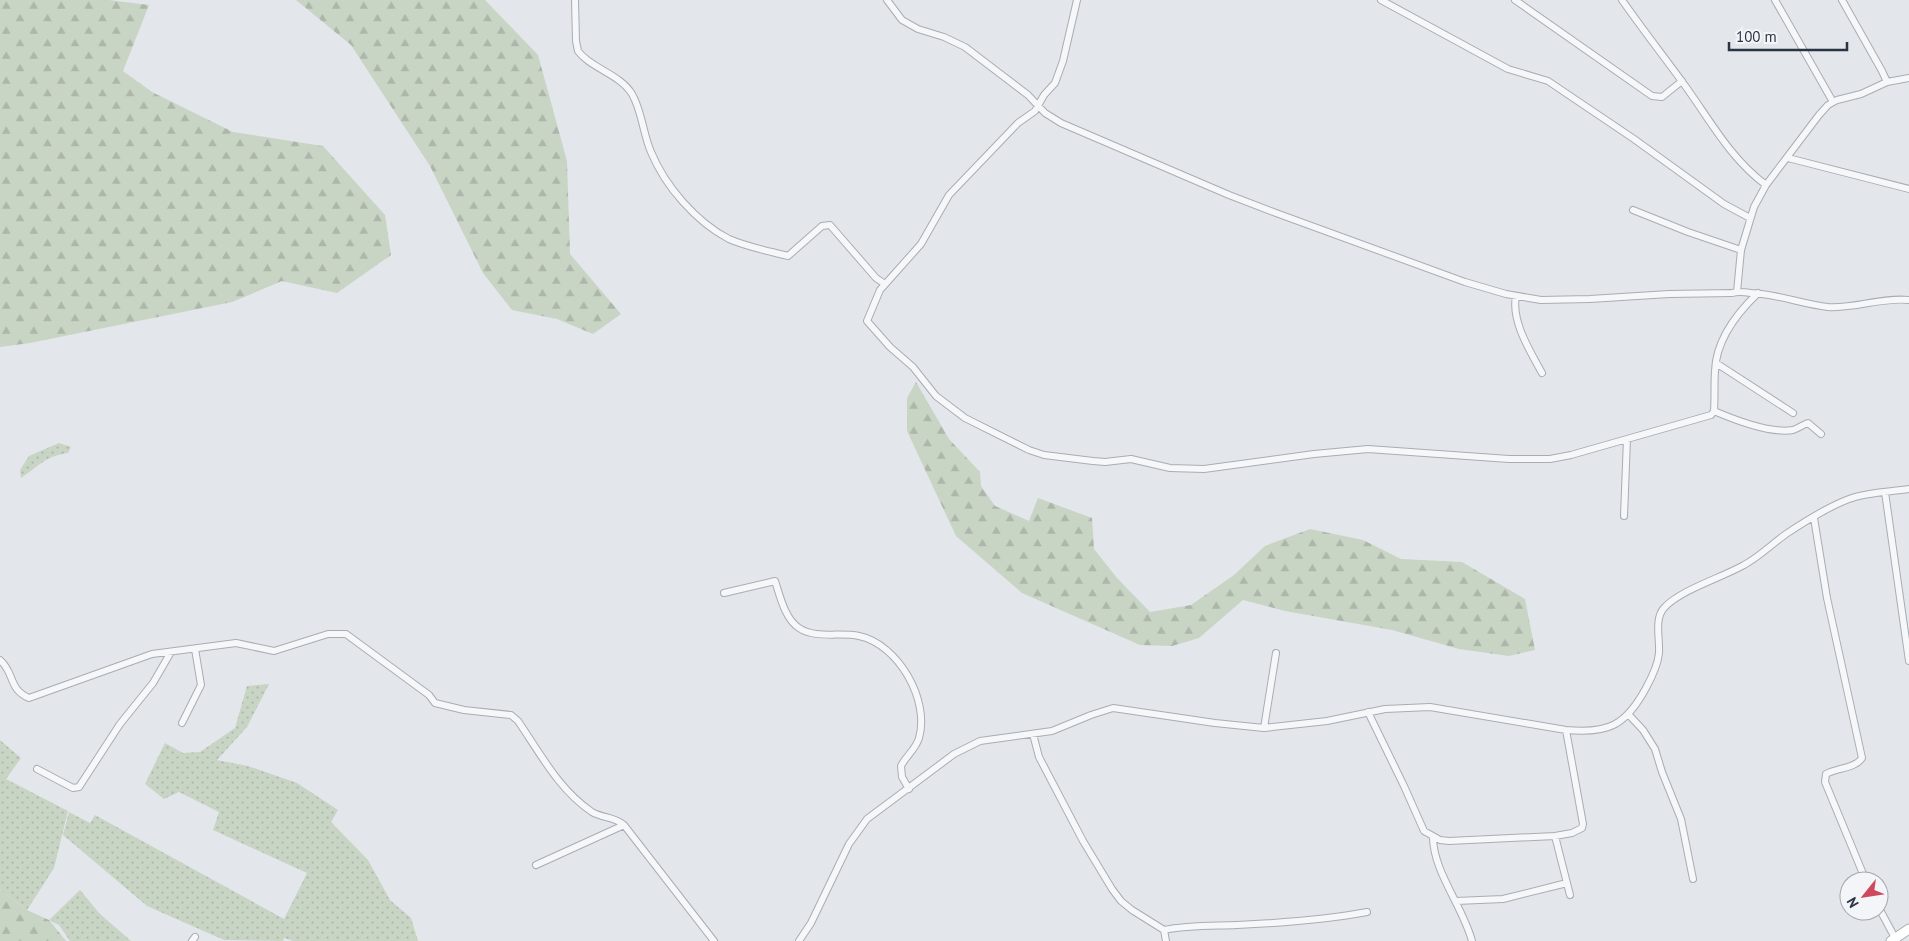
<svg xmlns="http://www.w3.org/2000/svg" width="1909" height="941" font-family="'PT Sans',sans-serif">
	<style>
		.grass { fill: url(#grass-dots) }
		.forest { fill: url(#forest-firs) }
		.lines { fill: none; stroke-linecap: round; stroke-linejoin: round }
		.street-casing { stroke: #a8adb5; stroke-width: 8 }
		.secondary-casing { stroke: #a8adb5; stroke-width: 11 }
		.street { stroke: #f6f7f9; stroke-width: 6 }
		.secondary { stroke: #fff; stroke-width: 9 }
	</style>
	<defs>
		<pattern id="grass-dots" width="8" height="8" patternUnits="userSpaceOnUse" patternTransform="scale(1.25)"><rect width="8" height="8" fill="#c8d5c4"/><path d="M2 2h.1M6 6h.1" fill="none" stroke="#acb7aa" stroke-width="1.8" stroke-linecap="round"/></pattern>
		<pattern id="forest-firs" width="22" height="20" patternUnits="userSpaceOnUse" patternTransform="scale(1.25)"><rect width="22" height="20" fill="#c8d5c4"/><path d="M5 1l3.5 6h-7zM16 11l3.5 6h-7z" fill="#acb7aa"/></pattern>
	</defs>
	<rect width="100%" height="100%" fill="#e3e6eb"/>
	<path class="grass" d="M 59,443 L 71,447 L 68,453 C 45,456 39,466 21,478 L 20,470 L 29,456 Z
		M 269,684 L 247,727 L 217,760 L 248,766 L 297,783 L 338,810 L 331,822 L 368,860 L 390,900 L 411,918 L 418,941 L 293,941 L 284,938 L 283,941 L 224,940 L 147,906 L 63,835 L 69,812 L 90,823 L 95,815 L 284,919 L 307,873 L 213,830 L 219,812 L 179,792 L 164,799 L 145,784 L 165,743 L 183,753 L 200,752 L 235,728 L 247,686 Z
		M 0,740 L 21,758 L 6,779 L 68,811 L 54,868 L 27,910 L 0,890 Z
		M 80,890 L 100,914 L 131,941 L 70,941 L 59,925 L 49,920 Z"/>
	<path class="forest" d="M 0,0 L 109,0 L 149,5 L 123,71 L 152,92 L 233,132 L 323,146 L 385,215 L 391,255 L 337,293 L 282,281 L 232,302 L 30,343 L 0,347 Z
		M 296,0 L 485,0 L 538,55 L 567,161 L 570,254 L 621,314 L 593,334 L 557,319 L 512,310 L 483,273 L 430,166 L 351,45 Z
		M 916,382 L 949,439 L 980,472 L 981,486 L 995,506 L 1029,521 L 1038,498 L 1092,518 L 1094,549 L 1117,578 L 1150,612 L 1191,605 L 1234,575 L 1265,546 L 1310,529 L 1363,540 L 1401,559 L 1462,562 L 1525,599 L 1535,650 L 1509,656 L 1459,649 L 1392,630 L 1285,611 L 1243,600 L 1199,638 L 1172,646 L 1140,645 L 1022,593 L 956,536 L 907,431 L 907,398 Z
		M 0,890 L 27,910 L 49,920 L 66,941 L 0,941 Z"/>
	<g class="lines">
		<g class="street-casing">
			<path id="street" d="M 575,0 L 576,41 L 578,51 C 590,68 620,74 632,94 C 642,111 643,134 651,152 C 665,186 696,222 729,239 C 747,247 769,251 788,256 L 822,226 L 830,225 L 876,278 L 885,284
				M 887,0 L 902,20 L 918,29 L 944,37 L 965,47 L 1028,95 L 1045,113 L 1061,123 L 1229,195 L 1276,213 L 1465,282 L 1506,294 L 1541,300 L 1590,299 L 1669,294 L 1732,293 C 1739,291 1744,292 1751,293 C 1777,294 1802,304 1828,307 C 1855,309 1881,297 1909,300
				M 1077,0 L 1063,61 L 1055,83 L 1044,95 L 1035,111 L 1018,123 L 949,195 L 921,244 L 880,290 L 867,321 L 890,347 L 913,367 L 936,396 L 965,418 L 1029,450 L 1044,455 L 1093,461 L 1105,462 L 1131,459 L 1170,468 L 1204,469 L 1314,454 L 1368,449 L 1509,459 L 1550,459 L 1571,455 L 1711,415 L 1714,411 C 1715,397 1714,384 1715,371 C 1716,340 1736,314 1758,293
				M 1381,0 L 1508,69 L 1548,81 L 1634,139 L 1724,204 L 1750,218
				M 1515,0 L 1652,96 L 1662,97 L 1682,81
				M 1622,0 C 1643,30 1665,58 1686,87 C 1711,122 1731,159 1766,185
				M 1775,0 L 1833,102
				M 1842,0 L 1882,71 L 1887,82
				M 1788,158 L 1909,189
				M 1633,210 L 1688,232 L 1741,250
				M 1737,292 L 1741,250 L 1754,207 L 1766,185 L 1819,115 L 1828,105 L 1837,100 L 1861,94 L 1887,82 L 1909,78
				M 1516,296 C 1511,321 1530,351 1542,373
				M 1716,363 L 1793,413
				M 1714,411 C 1735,420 1770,434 1793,430 C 1799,428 1802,425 1808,423 L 1821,434
				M 1885,492 L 1909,661
				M 1624,516 L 1627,439
				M 1814,518 L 1827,598 L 1862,758 C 1856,768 1837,768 1826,774 L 1825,782 L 1866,881
				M 724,593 L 775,581 C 780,596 785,619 799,628 C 815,639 840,632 859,636 C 898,644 930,700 919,738 C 916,749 906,756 901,766 L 902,777 L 909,789
				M 0,660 C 15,673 8,689 29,698 L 152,654 L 236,643 L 274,651 L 328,634 L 346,634 L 429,695 L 435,703 L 464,710 L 511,715 L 518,721 C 540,753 559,790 592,812 C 602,818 615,817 624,825 L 714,941
				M 1368,712 L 1404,786 L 1424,831 L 1440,840 L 1449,841 L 1555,836 L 1572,833 L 1582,828 L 1583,824 L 1566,730
				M 1629,715 L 1643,730 L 1655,749 L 1662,772 L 1681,819 L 1693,879
				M 182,723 L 201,685 L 195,649
				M 1264,728 L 1276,653
				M 1033,734 L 1039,757 L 1083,841 L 1112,889 L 1121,901 L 1132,910 L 1164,930 L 1166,941
				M 37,769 L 73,788 L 79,787 L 120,724 L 153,683 L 171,652
				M 1555,836 L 1570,895
				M 1433,837 C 1433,871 1463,907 1472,941
				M 536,865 L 624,825
				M 1456,901 L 1503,899 L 1567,883
				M 1879,908 L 1895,938
				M 1164,930 C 1188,925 1212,926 1237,925 C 1280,923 1324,920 1367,912
				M 192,941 L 195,937
				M 799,941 L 811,923 L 849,844 L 867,819 L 954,754 L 980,741 L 1052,731 L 1091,715 L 1113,708 L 1215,723 L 1264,728 L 1327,721 L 1385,709 L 1430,707 L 1566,730 C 1609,734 1626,725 1646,688 C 1652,677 1658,665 1659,653 C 1660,639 1654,619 1664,608 C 1680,590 1721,578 1744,565 C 1759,557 1772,544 1786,534 C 1804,522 1830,506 1849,499 C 1868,492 1890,492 1909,489"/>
		</g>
		<g class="secondary-casing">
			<path id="secondary" d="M 1891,941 L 1909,929"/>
		</g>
		<use href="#street" class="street"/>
		<use href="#secondary" class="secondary"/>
	</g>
	<g transform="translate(1864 896) rotate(240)"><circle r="24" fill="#f3f5f8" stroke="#a3a8b0"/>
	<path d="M0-4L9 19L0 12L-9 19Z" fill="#cf495e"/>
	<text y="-8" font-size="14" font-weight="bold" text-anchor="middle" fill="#2a3443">N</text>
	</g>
	<path d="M1729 42v8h118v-8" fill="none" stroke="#2a3443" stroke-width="2.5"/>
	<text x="1736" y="42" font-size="15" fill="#2a3443" stroke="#f3f5f8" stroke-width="4" paint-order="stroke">100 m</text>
</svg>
